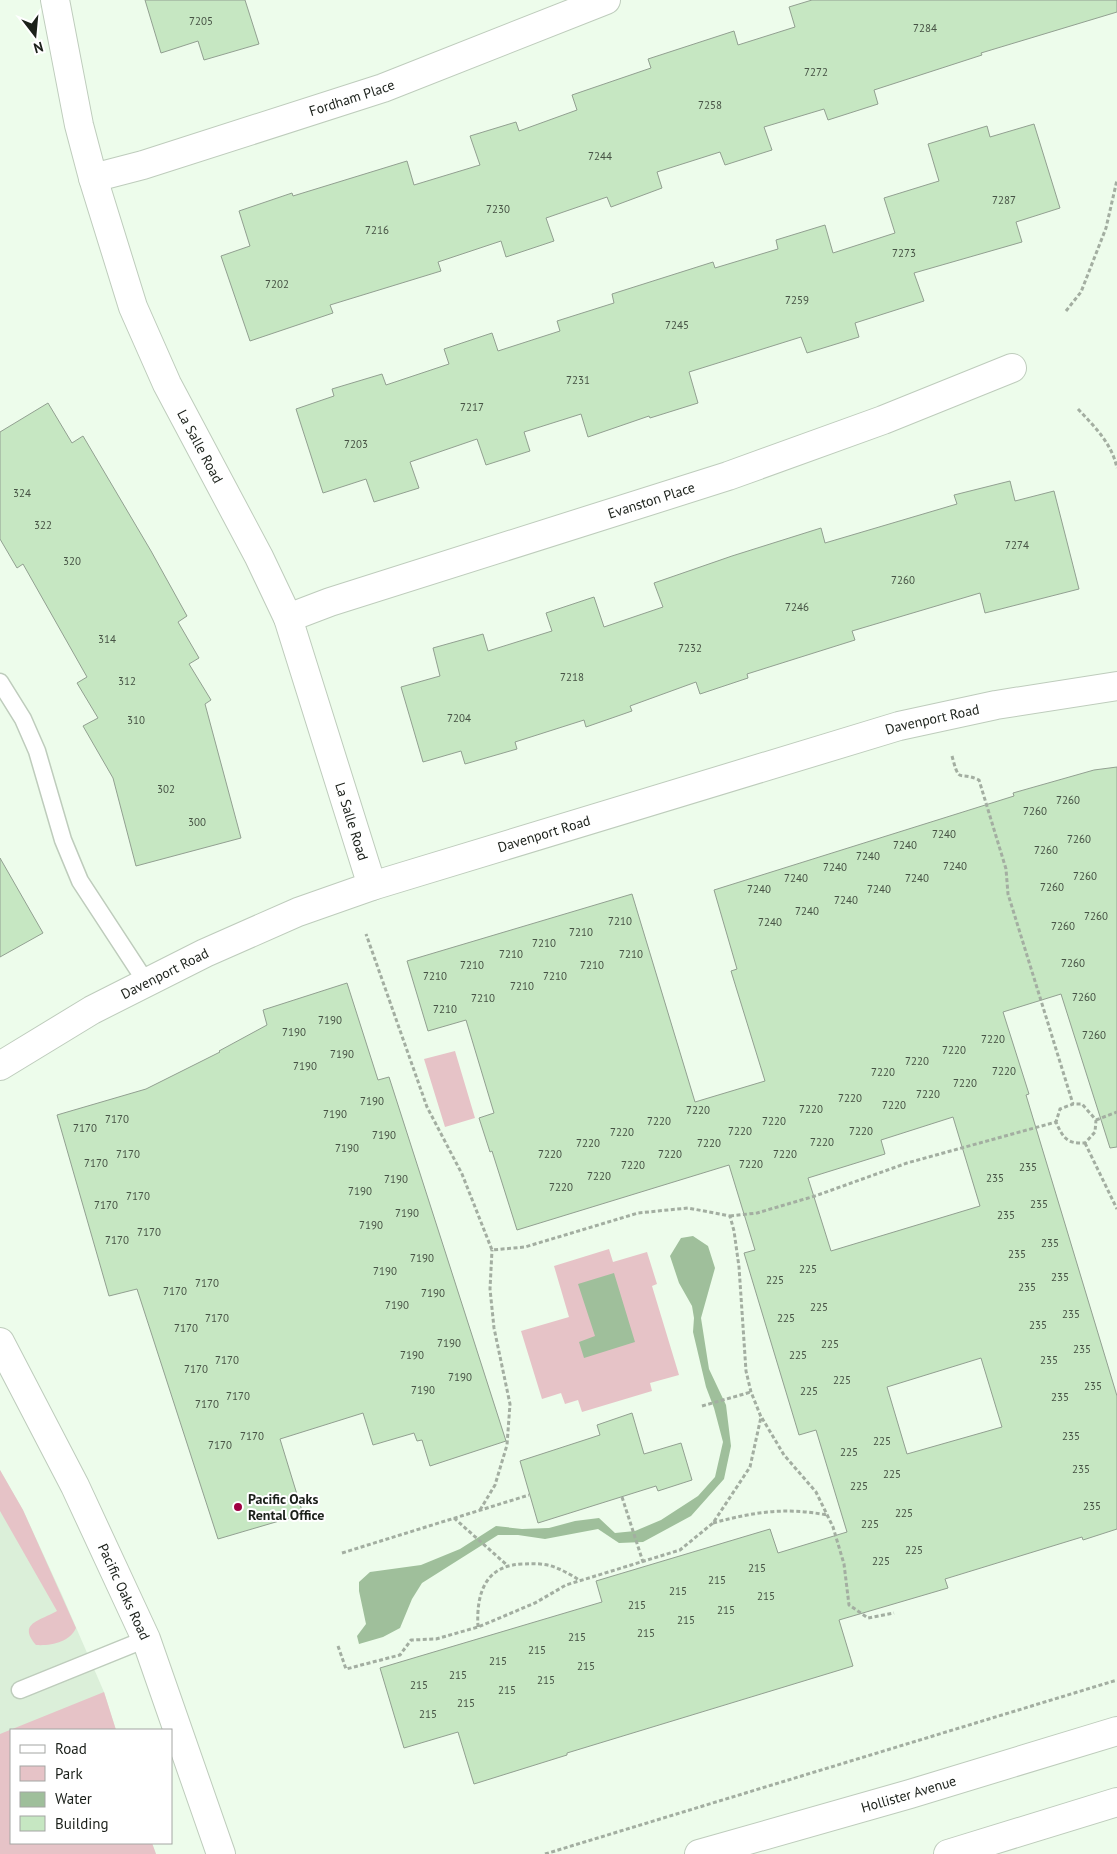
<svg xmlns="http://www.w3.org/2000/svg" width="1117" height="1854" font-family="'PT Sans',sans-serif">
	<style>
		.built { fill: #dbefd9 }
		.green { fill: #e6c3c7 }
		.water { fill: #9fbf9b }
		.building { fill: #c6e7c2; stroke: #92a091; fill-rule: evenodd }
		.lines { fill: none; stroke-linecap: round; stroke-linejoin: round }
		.lane-casing { stroke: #beccbc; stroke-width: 19 }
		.street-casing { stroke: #beccbc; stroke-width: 30 }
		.secondary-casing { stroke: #beccbc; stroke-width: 30 }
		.path { stroke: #a3aea1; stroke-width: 3; stroke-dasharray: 4 2.5; stroke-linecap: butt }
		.lane { stroke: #fff; stroke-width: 16 }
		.street { stroke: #fff; stroke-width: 28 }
		.secondary { stroke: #fff; stroke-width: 28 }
		.poi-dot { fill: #9f0141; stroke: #fff; stroke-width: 2 }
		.labels { text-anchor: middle; stroke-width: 4; stroke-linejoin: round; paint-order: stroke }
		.number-label { font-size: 11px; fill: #465244 }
		.street-label { font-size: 14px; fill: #1b201a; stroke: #fff }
		.poi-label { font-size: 14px; font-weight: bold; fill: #1b201a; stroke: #fff; text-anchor: start }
	</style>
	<rect width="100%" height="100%" fill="#edfceb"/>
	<path class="built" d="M 0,1470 L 23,1510 L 62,1595 L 104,1692 L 116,1730 L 11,1730 L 11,1843 L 152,1843 L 156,1854 L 0,1854 Z"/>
	<path class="green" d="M 455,1051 L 475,1118 L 445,1127 L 424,1059 Z
		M 609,1249 L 613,1262 L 647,1252 L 657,1284 L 652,1286 L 679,1375 L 650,1383 L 652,1391 L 582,1412 L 578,1400 L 565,1404 L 561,1393 L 542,1399 L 521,1331 L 569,1317 L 554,1266 Z
		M 0,1470 L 23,1510 L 76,1628 C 70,1642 51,1646 36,1645 C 17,1623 40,1621 57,1611 L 0,1511 Z
		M 104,1692 L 116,1730 L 11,1730 L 11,1843 L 152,1843 L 156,1854 L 0,1854 L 0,1734 Z"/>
	<path class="water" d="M 693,1236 L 708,1246 L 715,1268 L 701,1318 L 709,1369 L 726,1405 L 731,1446 L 724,1479 L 691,1516 L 643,1542 L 619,1543 L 598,1529 L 545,1539 L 518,1535 L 498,1535 L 422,1583 L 412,1599 L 400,1628 L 383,1637 L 359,1644 L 357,1636 L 366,1624 L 359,1591 L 359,1582 L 370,1572 L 421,1565 L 460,1549 L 496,1526 L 522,1529 L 549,1528 L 575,1521 L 599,1518 L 615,1533 L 635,1531 L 661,1520 L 698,1496 L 715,1477 L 723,1442 L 714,1408 L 706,1387 L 693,1332 L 694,1318 L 692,1306 L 679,1283 L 670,1256 L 681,1238 Z
		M 614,1273 L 635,1342 L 584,1358 L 579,1342 L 595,1336 L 578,1284 Z"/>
	<path class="building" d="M 145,0 L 245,0 L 259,44 L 204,60 L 198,41 L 161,53 Z
		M 812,0 L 1117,0 L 1117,12 L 981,53 L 982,55 L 874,90 L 878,104 L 828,120 L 824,109 L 764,127 L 772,150 L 725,165 L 720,152 L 657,172 L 662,188 L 611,207 L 607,197 L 546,218 L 554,241 L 506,257 L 501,241 L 438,262 L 441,271 L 330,305 L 333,313 L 250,341 L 221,256 L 250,246 L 239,211 L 292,193 L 293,196 L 407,161 L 414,185 L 480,165 L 470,136 L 516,122 L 519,131 L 577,110 L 572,95 L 651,68 L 648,59 L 734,31 L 738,45 L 795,27 L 789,7 Z
		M 1034,124 L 1060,208 L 1016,222 L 1022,242 L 914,273 L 924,301 L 855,323 L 859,337 L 807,353 L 801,337 L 689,372 L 698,403 L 650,418 L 649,416 L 588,437 L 581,414 L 524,432 L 530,451 L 486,465 L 477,439 L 410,462 L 419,488 L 374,502 L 366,479 L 323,493 L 296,409 L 334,396 L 332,389 L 382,374 L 386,385 L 449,364 L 444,349 L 492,333 L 498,351 L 560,331 L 557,321 L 614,303 L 612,294 L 713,262 L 715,268 L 778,249 L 776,240 L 825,225 L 833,253 L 895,233 L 884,198 L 939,181 L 928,144 L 987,126 L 990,137 Z
		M 48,403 L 72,443 L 83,436 L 151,551 L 187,616 L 178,622 L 199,658 L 189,664 L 211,700 L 205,704 L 241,838 L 136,866 L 113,778 L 83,726 L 98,718 L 77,683 L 87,677 L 23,564 L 17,568 L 0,539 L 0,432 Z
		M 1010,481 L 1015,501 L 1054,491 L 1079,589 L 985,613 L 980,593 L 852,631 L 855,640 L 747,674 L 748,678 L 700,694 L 696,682 L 630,706 L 632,711 L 586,727 L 584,720 L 515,742 L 517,749 L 465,764 L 461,751 L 423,762 L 401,687 L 440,676 L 433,648 L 483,634 L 488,651 L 552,631 L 546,613 L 594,597 L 604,627 L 663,607 L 654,583 L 732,556 L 821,528 L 825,543 L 957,504 L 954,495 Z
		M 1117,767 L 1117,1147 L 1110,1148 L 1061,994 L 1003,1012 L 1029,1094 L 1026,1095 L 1117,1396 L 1117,1529 L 1083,1540 L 1082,1537 L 945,1579 L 948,1588 L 839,1620 L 853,1666 L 567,1753 L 567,1755 L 474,1784 L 458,1732 L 404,1748 L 380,1668 L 602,1602 L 596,1581 L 770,1529 L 778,1553 L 847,1532 L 816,1430 L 799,1435 L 744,1253 L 755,1250 L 729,1165 L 517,1230 L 492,1151 L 490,1152 L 479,1118 L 494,1113 L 466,1020 L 428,1031 L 407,961 L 632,894 L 695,1102 L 765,1081 L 731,971 L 737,969 L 714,890 L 1014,796 L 1013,793 L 1094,770 ZM 953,1117 L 980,1206 L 831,1251 L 808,1178 L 885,1154 L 881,1140 ZM 981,1358 L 1002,1427 L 907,1454 L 887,1387 Z
		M 0,858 L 43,933 L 0,957 Z
		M 347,983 L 378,1080 L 389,1077 L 506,1441 L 430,1466 L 422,1440 L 417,1441 L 414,1433 L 373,1445 L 363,1413 L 280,1439 L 303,1514 L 218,1539 L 137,1289 L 109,1296 L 57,1115 L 146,1089 L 220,1052 L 219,1051 L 267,1025 L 263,1010 Z
		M 632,1413 L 644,1454 L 681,1443 L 692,1480 L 658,1491 L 656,1486 L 538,1523 L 520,1461 L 600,1435 L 597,1425 Z"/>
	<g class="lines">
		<g class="lane-casing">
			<path id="lane" d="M 0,682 L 23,719 L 37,751 L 63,840 L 80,881 L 146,982
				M 20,1690 L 146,1639"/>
		</g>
		<g class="street-casing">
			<g id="street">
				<path id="s1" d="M 55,0 L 79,125 L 93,178 L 133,307 L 167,384 L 259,557 L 288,618 L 372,886"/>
				<path id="s2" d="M 93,178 L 143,165 L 383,88 L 606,0"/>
				<path id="s3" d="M 288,618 L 330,602 L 728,476 L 883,420 L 1012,368"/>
				<path id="s4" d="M 0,1066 L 92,1010 L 205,953 L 298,912 L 372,886 L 899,726 L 996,705 L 1117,686"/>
			</g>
		</g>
		<g class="secondary-casing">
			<g id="secondary">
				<path id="s5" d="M 0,1342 L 75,1486 L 146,1639 L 221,1854"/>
				<path id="s6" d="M 699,1854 L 910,1794 L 1117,1731"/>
				<path d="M 948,1854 L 1117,1802"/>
			</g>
		</g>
		<path class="path" d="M 1066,311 L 1081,292 L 1106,228 L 1117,180
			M 1078,409 C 1095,427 1112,444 1117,468
			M 952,756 C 960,786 958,770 979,780 L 1006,869 L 1008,894 L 1073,1104
			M 1096,1120 L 1117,1112
			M 1085,1143 L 1117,1209
			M 730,1216 L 757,1213 L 815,1196 L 907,1163 L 1056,1122 C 1063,1138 1067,1144 1085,1143 L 1095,1132 L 1096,1120 L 1082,1104 L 1073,1104 L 1060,1109 L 1056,1122
			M 702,1406 L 751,1392
			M 762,1418 L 784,1455 L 816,1492 L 833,1527 L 844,1564 L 849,1605 L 868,1618 L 894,1613
			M 622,1497 L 643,1562
			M 480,1510 L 495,1485 L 507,1445 L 510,1404 L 494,1328 L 490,1289 L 492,1250
			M 454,1518 L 508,1566
			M 713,1523 C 754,1512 784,1507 827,1515
			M 342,1553 L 529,1495
			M 478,1627 C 476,1592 486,1564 525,1564 C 536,1563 549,1564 559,1569 C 566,1572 573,1576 579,1580
			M 338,1646 L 346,1669 L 400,1655 L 411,1640 L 436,1639 L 478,1627 L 535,1603 L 566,1585 L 680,1550 L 713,1523 L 750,1467 L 761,1417 L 751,1392 L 746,1371 L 739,1267 L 734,1231 L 730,1216 L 688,1208 L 638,1213 L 525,1247 L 492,1250 L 462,1174 L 427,1107 L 366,934
			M 545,1854 L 1117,1680"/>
		<use href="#lane" class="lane"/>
		<use href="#street" class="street"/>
		<use href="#secondary" class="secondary"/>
	</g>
	<circle class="poi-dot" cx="238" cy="1507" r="5"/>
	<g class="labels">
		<g class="number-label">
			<text x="201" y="25">7205</text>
			<text x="925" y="32">7284</text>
			<text x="816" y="76">7272</text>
			<text x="710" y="109">7258</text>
			<text x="600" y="160">7244</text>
			<text x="1004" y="204">7287</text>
			<text x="498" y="213">7230</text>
			<text x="377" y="234">7216</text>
			<text x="904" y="257">7273</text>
			<text x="277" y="288">7202</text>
			<text x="797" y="304">7259</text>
			<text x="677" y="329">7245</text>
			<text x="578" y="384">7231</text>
			<text x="472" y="411">7217</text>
			<text x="356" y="448">7203</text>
			<text x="22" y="497">324</text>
			<text x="43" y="529">322</text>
			<text x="1017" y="549">7274</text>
			<text x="72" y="565">320</text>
			<text x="903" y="584">7260</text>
			<text x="797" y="611">7246</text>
			<text x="107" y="643">314</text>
			<text x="690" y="652">7232</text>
			<text x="572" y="681">7218</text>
			<text x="127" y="685">312</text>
			<text x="459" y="722">7204</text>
			<text x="136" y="724">310</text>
			<text x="166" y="793">302</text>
			<text x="1068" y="804">7260</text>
			<text x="1035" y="815">7260</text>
			<text x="197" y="826">300</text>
			<text x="944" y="838">7240</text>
			<text x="1079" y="843">7260</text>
			<text x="905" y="849">7240</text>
			<text x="1046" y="854">7260</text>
			<text x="868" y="860">7240</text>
			<text x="955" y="870">7240</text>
			<text x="835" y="871">7240</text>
			<text x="1085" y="880">7260</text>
			<text x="796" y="882">7240</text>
			<text x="917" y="882">7240</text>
			<text x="1052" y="891">7260</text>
			<text x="759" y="893">7240</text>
			<text x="879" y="893">7240</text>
			<text x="846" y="904">7240</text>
			<text x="807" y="915">7240</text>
			<text x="1096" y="920">7260</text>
			<text x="620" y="925">7210</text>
			<text x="770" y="926">7240</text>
			<text x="1063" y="930">7260</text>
			<text x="581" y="936">7210</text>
			<text x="544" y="947">7210</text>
			<text x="511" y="958">7210</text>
			<text x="631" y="958">7210</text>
			<text x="1073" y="967">7260</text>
			<text x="472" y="969">7210</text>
			<text x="592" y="969">7210</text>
			<text x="435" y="980">7210</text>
			<text x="555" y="980">7210</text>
			<text x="522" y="990">7210</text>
			<text x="1084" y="1001">7260</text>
			<text x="483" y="1002">7210</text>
			<text x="445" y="1013">7210</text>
			<text x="330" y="1024">7190</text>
			<text x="294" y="1036">7190</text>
			<text x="1094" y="1039">7260</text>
			<text x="993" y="1043">7220</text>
			<text x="954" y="1054">7220</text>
			<text x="342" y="1058">7190</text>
			<text x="917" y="1065">7220</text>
			<text x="305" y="1070">7190</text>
			<text x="1004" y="1075">7220</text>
			<text x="883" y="1076">7220</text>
			<text x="965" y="1087">7220</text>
			<text x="928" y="1098">7220</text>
			<text x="850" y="1102">7220</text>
			<text x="372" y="1105">7190</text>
			<text x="894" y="1109">7220</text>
			<text x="811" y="1113">7220</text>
			<text x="698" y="1114">7220</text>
			<text x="335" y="1118">7190</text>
			<text x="117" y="1123">7170</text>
			<text x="659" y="1125">7220</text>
			<text x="774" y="1125">7220</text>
			<text x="85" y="1132">7170</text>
			<text x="740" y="1135">7220</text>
			<text x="861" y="1135">7220</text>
			<text x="622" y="1136">7220</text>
			<text x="384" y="1139">7190</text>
			<text x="822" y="1146">7220</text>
			<text x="588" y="1147">7220</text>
			<text x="709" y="1147">7220</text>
			<text x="347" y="1152">7190</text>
			<text x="128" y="1158">7170</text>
			<text x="550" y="1158">7220</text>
			<text x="670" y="1158">7220</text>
			<text x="785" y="1158">7220</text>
			<text x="96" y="1167">7170</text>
			<text x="751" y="1168">7220</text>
			<text x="633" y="1169">7220</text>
			<text x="1028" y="1171">235</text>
			<text x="599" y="1180">7220</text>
			<text x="995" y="1182">235</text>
			<text x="396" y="1183">7190</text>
			<text x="561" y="1191">7220</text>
			<text x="360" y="1195">7190</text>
			<text x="138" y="1200">7170</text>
			<text x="1039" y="1208">235</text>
			<text x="106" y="1209">7170</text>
			<text x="407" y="1217">7190</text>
			<text x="1006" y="1219">235</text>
			<text x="371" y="1229">7190</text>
			<text x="149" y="1236">7170</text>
			<text x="117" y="1244">7170</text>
			<text x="1050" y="1247">235</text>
			<text x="1017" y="1258">235</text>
			<text x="422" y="1262">7190</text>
			<text x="808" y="1273">225</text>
			<text x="385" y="1275">7190</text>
			<text x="1060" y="1281">235</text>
			<text x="775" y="1284">225</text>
			<text x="207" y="1287">7170</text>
			<text x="1027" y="1291">235</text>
			<text x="175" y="1295">7170</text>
			<text x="433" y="1297">7190</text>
			<text x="397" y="1309">7190</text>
			<text x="819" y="1311">225</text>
			<text x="1071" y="1318">235</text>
			<text x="217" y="1322">7170</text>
			<text x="786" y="1322">225</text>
			<text x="1038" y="1329">235</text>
			<text x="186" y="1332">7170</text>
			<text x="449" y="1347">7190</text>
			<text x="830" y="1348">225</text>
			<text x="1082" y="1353">235</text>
			<text x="412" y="1359">7190</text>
			<text x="798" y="1359">225</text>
			<text x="227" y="1364">7170</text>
			<text x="1049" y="1364">235</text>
			<text x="196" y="1373">7170</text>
			<text x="460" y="1381">7190</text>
			<text x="842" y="1384">225</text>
			<text x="1093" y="1390">235</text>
			<text x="423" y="1394">7190</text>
			<text x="809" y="1395">225</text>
			<text x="238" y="1400">7170</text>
			<text x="1060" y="1401">235</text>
			<text x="207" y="1408">7170</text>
			<text x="252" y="1440">7170</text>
			<text x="1071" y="1440">235</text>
			<text x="882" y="1445">225</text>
			<text x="220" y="1449">7170</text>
			<text x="849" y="1456">225</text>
			<text x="1081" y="1473">235</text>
			<text x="892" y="1478">225</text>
			<text x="859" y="1490">225</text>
			<text x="1092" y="1510">235</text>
			<text x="904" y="1517">225</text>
			<text x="870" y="1528">225</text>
			<text x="914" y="1554">225</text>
			<text x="881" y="1565">225</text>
			<text x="757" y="1572">215</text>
			<text x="717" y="1584">215</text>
			<text x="678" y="1595">215</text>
			<text x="766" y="1600">215</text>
			<text x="637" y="1609">215</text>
			<text x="726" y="1614">215</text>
			<text x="686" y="1624">215</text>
			<text x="646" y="1637">215</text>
			<text x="577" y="1641">215</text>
			<text x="537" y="1654">215</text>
			<text x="498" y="1665">215</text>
			<text x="586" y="1670">215</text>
			<text x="458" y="1679">215</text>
			<text x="546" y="1684">215</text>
			<text x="419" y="1689">215</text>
			<text x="507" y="1694">215</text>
			<text x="466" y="1707">215</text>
			<text x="428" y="1718">215</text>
		</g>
		<g class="street-label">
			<text dy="5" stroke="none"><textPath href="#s2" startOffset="271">Fordham Place</textPath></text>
			<text dy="5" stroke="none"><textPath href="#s1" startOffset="472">La Salle Road</textPath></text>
			<text dy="5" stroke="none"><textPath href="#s3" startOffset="382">Evanston Place</textPath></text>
			<text dy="5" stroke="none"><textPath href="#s4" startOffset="999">Davenport Road</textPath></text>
			<text dy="5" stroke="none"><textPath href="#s1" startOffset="878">La Salle Road</textPath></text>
			<text dy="5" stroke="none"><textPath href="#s4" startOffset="594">Davenport Road</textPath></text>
			<text dy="5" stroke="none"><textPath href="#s4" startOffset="189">Davenport Road</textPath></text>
			<text dy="5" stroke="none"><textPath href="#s5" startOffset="279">Pacific Oaks Road</textPath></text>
			<text dy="5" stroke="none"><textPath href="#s6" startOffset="218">Hollister Avenue</textPath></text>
		</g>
		<g class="poi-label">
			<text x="248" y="1504">Pacific Oaks<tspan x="248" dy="16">Rental Office</tspan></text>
		</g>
	</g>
	<rect x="10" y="1729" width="162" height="115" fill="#ffffff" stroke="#a4a6a3"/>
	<rect x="20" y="1745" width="25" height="8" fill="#ffffff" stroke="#a4a6a3"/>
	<text x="55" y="1754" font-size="15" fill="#1b201a">Road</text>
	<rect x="20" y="1766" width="25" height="15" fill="#e6c3c7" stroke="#a4a6a3"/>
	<text x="55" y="1779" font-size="15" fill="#1b201a">Park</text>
	<rect x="20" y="1792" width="25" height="15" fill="#9fbf9b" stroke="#a4a6a3"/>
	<text x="55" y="1804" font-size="15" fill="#1b201a">Water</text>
	<rect x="20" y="1816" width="25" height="15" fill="#c6e7c2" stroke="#a4a6a3"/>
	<text x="55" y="1829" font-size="15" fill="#1b201a">Building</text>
	<g transform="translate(35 35) rotate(164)" stroke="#ffffff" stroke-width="4" paint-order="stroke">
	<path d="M0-4L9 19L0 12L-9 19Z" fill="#1b201a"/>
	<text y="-8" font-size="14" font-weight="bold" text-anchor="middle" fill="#1b201a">N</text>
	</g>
</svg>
